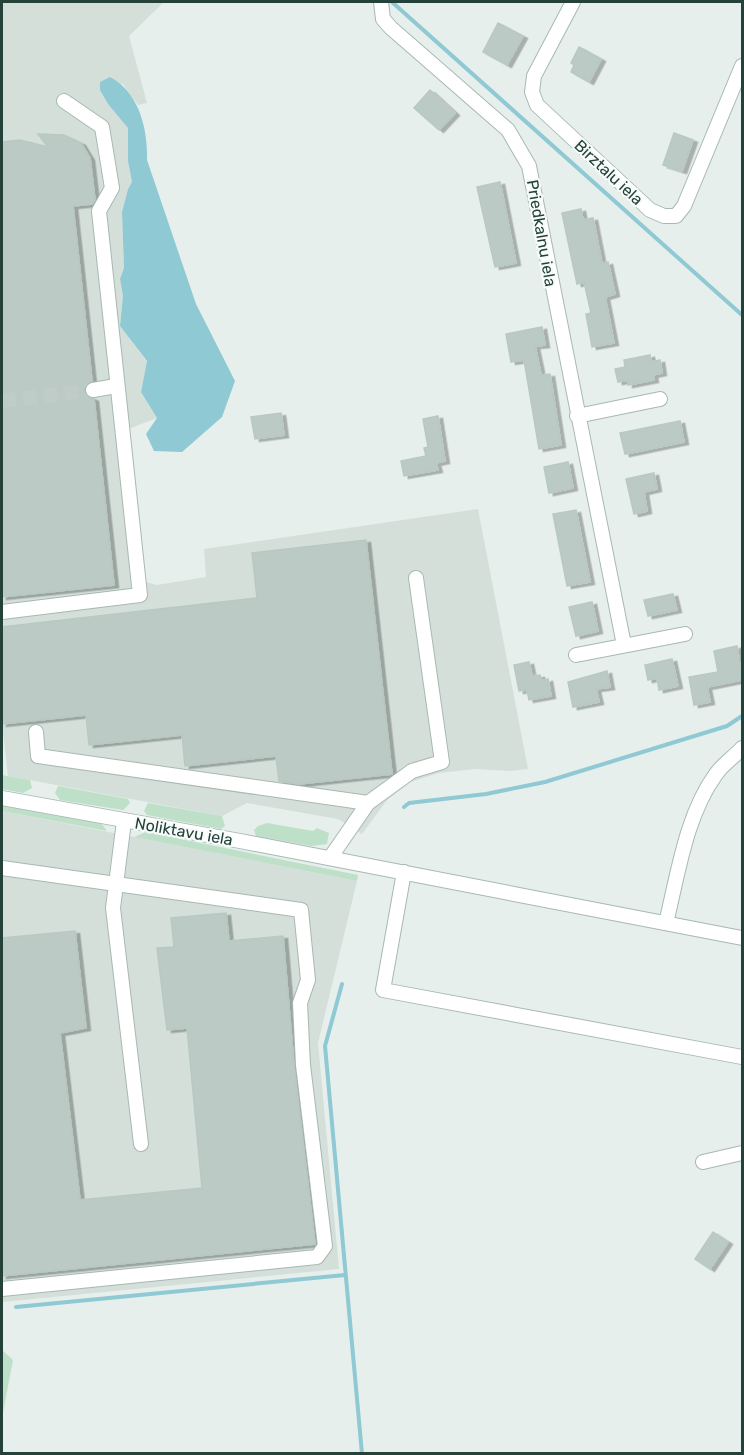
<svg xmlns="http://www.w3.org/2000/svg" width="744" height="1455" font-family="Rubik,sans-serif">
	<style>
		.built { fill: #d4dfda }
		.green { fill: #bfe0c8 }
		.water { fill: #8ec9d4 }
		.lines { fill: none; stroke-linecap: round; stroke-linejoin: round }
		.stream { stroke: #8ec9d4; stroke-width: 4 }
		.building { fill: #bbcac4; stroke: #b8c9c2; stroke-width: 1.5; filter: url(#shadow) }
		.minor-tunnel { stroke: #bfccc8; stroke-width: 14; stroke-dasharray: 14 7; stroke-linecap: butt }
		.minor-casing { stroke: #a8b8b2; stroke-width: 16 }
		.minor { stroke: #fff; stroke-width: 14 }
		.labels { text-anchor: middle; stroke-width: 4.5; stroke-linejoin: round; paint-order: stroke }
		.street-label { font-size: 16px; fill: #24423a; stroke: #f7fbf9 }
	</style>
	<defs>
		<filter id="shadow"><feDropShadow dx="4.5" dy="2.5" stdDeviation="0" flood-color="#0004"/></filter>
	</defs>
	<rect width="100%" height="100%" fill="#e6efeb"/>
	<path class="built" d="M 2,2 L 164,2 L 129,36 L 147,103 L 138,105 L 122,83 L 108,104 L 128,127 L 128,161 L 132,182 L 128,189 L 122,212 L 124,268 L 120,279 L 123,296 L 120,326 L 147,362 L 141,392 L 157,418 L 126,430 L 146,582 L 157,585 L 206,577 L 204,549 L 478,509 L 528,769 L 510,771 L 475,769 L 439,773 L 410,782 L 387,800 L 362,834 L 338,819 L 247,803 L 222,816 L 8,776 L 2,724 Z
		M 2,811 L 357,881 L 318,1043 L 339,1269 L 2,1302 Z"/>
	<path class="green" d="M 2,775 L 30,780 L 32,788 L 23,793 L 2,789 Z
		M 58,786 L 128,799 L 130,803 L 123,810 L 60,800 L 55,793 Z
		M 148,803 L 222,816 L 225,826 L 221,829 L 147,815 L 144,811 Z
		M 2,805 L 101,823 L 107,831 L 2,811 Z
		M 267,823 L 313,831 L 317,828 L 329,833 L 327,844 L 312,846 L 256,836 L 254,830 L 258,826 Z
		M 146,832 L 358,875 L 357,881 L 134,837 Z
		M 2,1350 L 13,1360 L 2,1418 Z"/>
	<path class="water" d="M 110,77 C 139,92 148,129 147,160 L 196,304 L 235,381 L 222,417 L 182,452 L 154,451 L 146,434 L 157,418 L 141,392 L 147,361 L 120,326 L 123,296 L 120,279 L 124,268 L 122,212 L 128,189 L 132,182 L 128,161 L 128,128 L 108,104 L 100,90 L 100,82 Z"/>
	<g class="lines">
		<path class="stream" d="M 392,2 L 742,315
			M 404,807 L 409,803 L 486,794 L 545,782 L 727,726 L 742,716
			M 342,984 L 325,1046 L 362,1454
			M 16,1307 L 345,1275"/>
	</g>
	<path class="building" d="M 498,23 L 523,36 L 507,65 L 483,52 Z
		M 579,47 L 601,59 L 589,82 L 571,72 L 574,65 L 571,63 Z
		M 430,90 L 455,113 L 439,130 L 414,108 Z
		M 674,133 L 693,140 L 682,171 L 663,165 Z
		M 38,134 L 64,135 L 81,143 L 90,158 L 95,200 L 92,204 L 73,206 L 92,381 L 87,384 L 84,391 L 87,396 L 94,399 L 114,585 L 2,597 L 2,142 L 20,140 L 48,147 Z
		M 500,182 L 516,263 L 495,267 L 477,187 Z
		M 581,209 L 583,220 L 593,218 L 602,264 L 608,262 L 615,294 L 605,297 L 614,343 L 592,347 L 586,314 L 591,313 L 584,282 L 577,284 L 562,213 Z
		M 542,327 L 545,345 L 535,346 L 541,375 L 550,374 L 561,445 L 539,449 L 524,360 L 511,362 L 506,334 Z
		M 650,355 L 651,362 L 660,360 L 662,373 L 653,375 L 654,380 L 628,385 L 628,380 L 618,382 L 615,369 L 625,367 L 624,360 Z
		M 281,413 L 284,435 L 255,439 L 251,417 Z
		M 438,416 L 445,461 L 436,463 L 438,470 L 404,476 L 401,461 L 426,456 L 424,448 L 428,447 L 423,419 Z
		M 680,421 L 684,442 L 625,454 L 620,433 Z
		M 568,462 L 573,488 L 549,493 L 544,467 Z
		M 654,473 L 657,489 L 644,492 L 647,511 L 634,514 L 626,479 Z
		M 576,510 L 590,582 L 567,586 L 553,514 Z
		M 366,540 L 392,774 L 299,784 L 279,781 L 276,756 L 185,766 L 182,735 L 89,745 L 86,715 L 2,724 L 2,627 L 257,598 L 252,553 Z
		M 673,594 L 677,610 L 648,616 L 644,600 Z
		M 592,602 L 598,631 L 576,636 L 569,607 Z
		M 737,646 L 742,680 L 707,687 L 710,702 L 694,705 L 689,677 L 718,672 L 714,651 Z
		M 672,659 L 678,686 L 659,690 L 657,678 L 648,680 L 645,665 Z
		M 529,662 L 532,676 L 540,675 L 542,681 L 548,679 L 551,696 L 529,700 L 527,690 L 519,691 L 514,665 Z
		M 607,671 L 610,687 L 596,689 L 599,702 L 573,707 L 568,682 Z
		M 226,913 L 229,941 L 283,936 L 294,1066 L 315,1244 L 2,1276 L 2,938 L 75,931 L 86,1028 L 60,1033 L 80,1200 L 202,1188 L 187,1028 L 167,1030 L 157,948 L 174,947 L 171,918 Z
		M 713,1232 L 728,1242 L 710,1269 L 695,1259 Z"/>
	<g class="lines">
		<path class="minor-tunnel" d="M 2,401 L 93,390"/>
		<g class="minor-casing">
			<path id="minor" d="M 381,2 L 383,19 L 391,28 L 508,130 L 529,166 L 624,645
				M 573,2 L 534,76 L 532,92 L 537,105 L 650,210 L 664,216 L 676,216 L 684,206 L 742,66
				M 93,390 L 116,386
				M 577,416 L 660,399
				M 2,612 L 140,595 L 99,211 L 112,188 L 102,127 L 64,101
				M 576,655 L 685,634
				M 36,732 L 38,756 L 368,803
				M 2,798 L 240,841 L 742,938
				M 124,821 L 113,908 L 141,1144
				M 330,858 L 368,803 L 412,771 L 442,762 L 416,578
				M 2,868 L 301,910 L 308,980 L 300,1003 L 303,1065 L 325,1246 L 317,1257 L 2,1289
				M 404,872 L 383,990 L 742,1057
				M 666,923 C 678,874 686,815 716,774 C 723,764 734,757 742,748
				M 703,1162 L 742,1153"/>
		</g>
		<use href="#minor" class="minor"/>
	</g>
	<g class="labels">
		<g class="street-label">
			<text transform="translate(609 172) rotate(43)" y="6">Birztalu iela</text>
			<text transform="translate(542 233) rotate(80)" y="6">Priedkalnu iela</text>
			<text transform="translate(184 831) rotate(10)" y="6">Noliktavu iela</text>
		</g>
	</g>
	<rect width="744" height="1455" fill="none" stroke="#24423a" stroke-width="6"/>
</svg>
